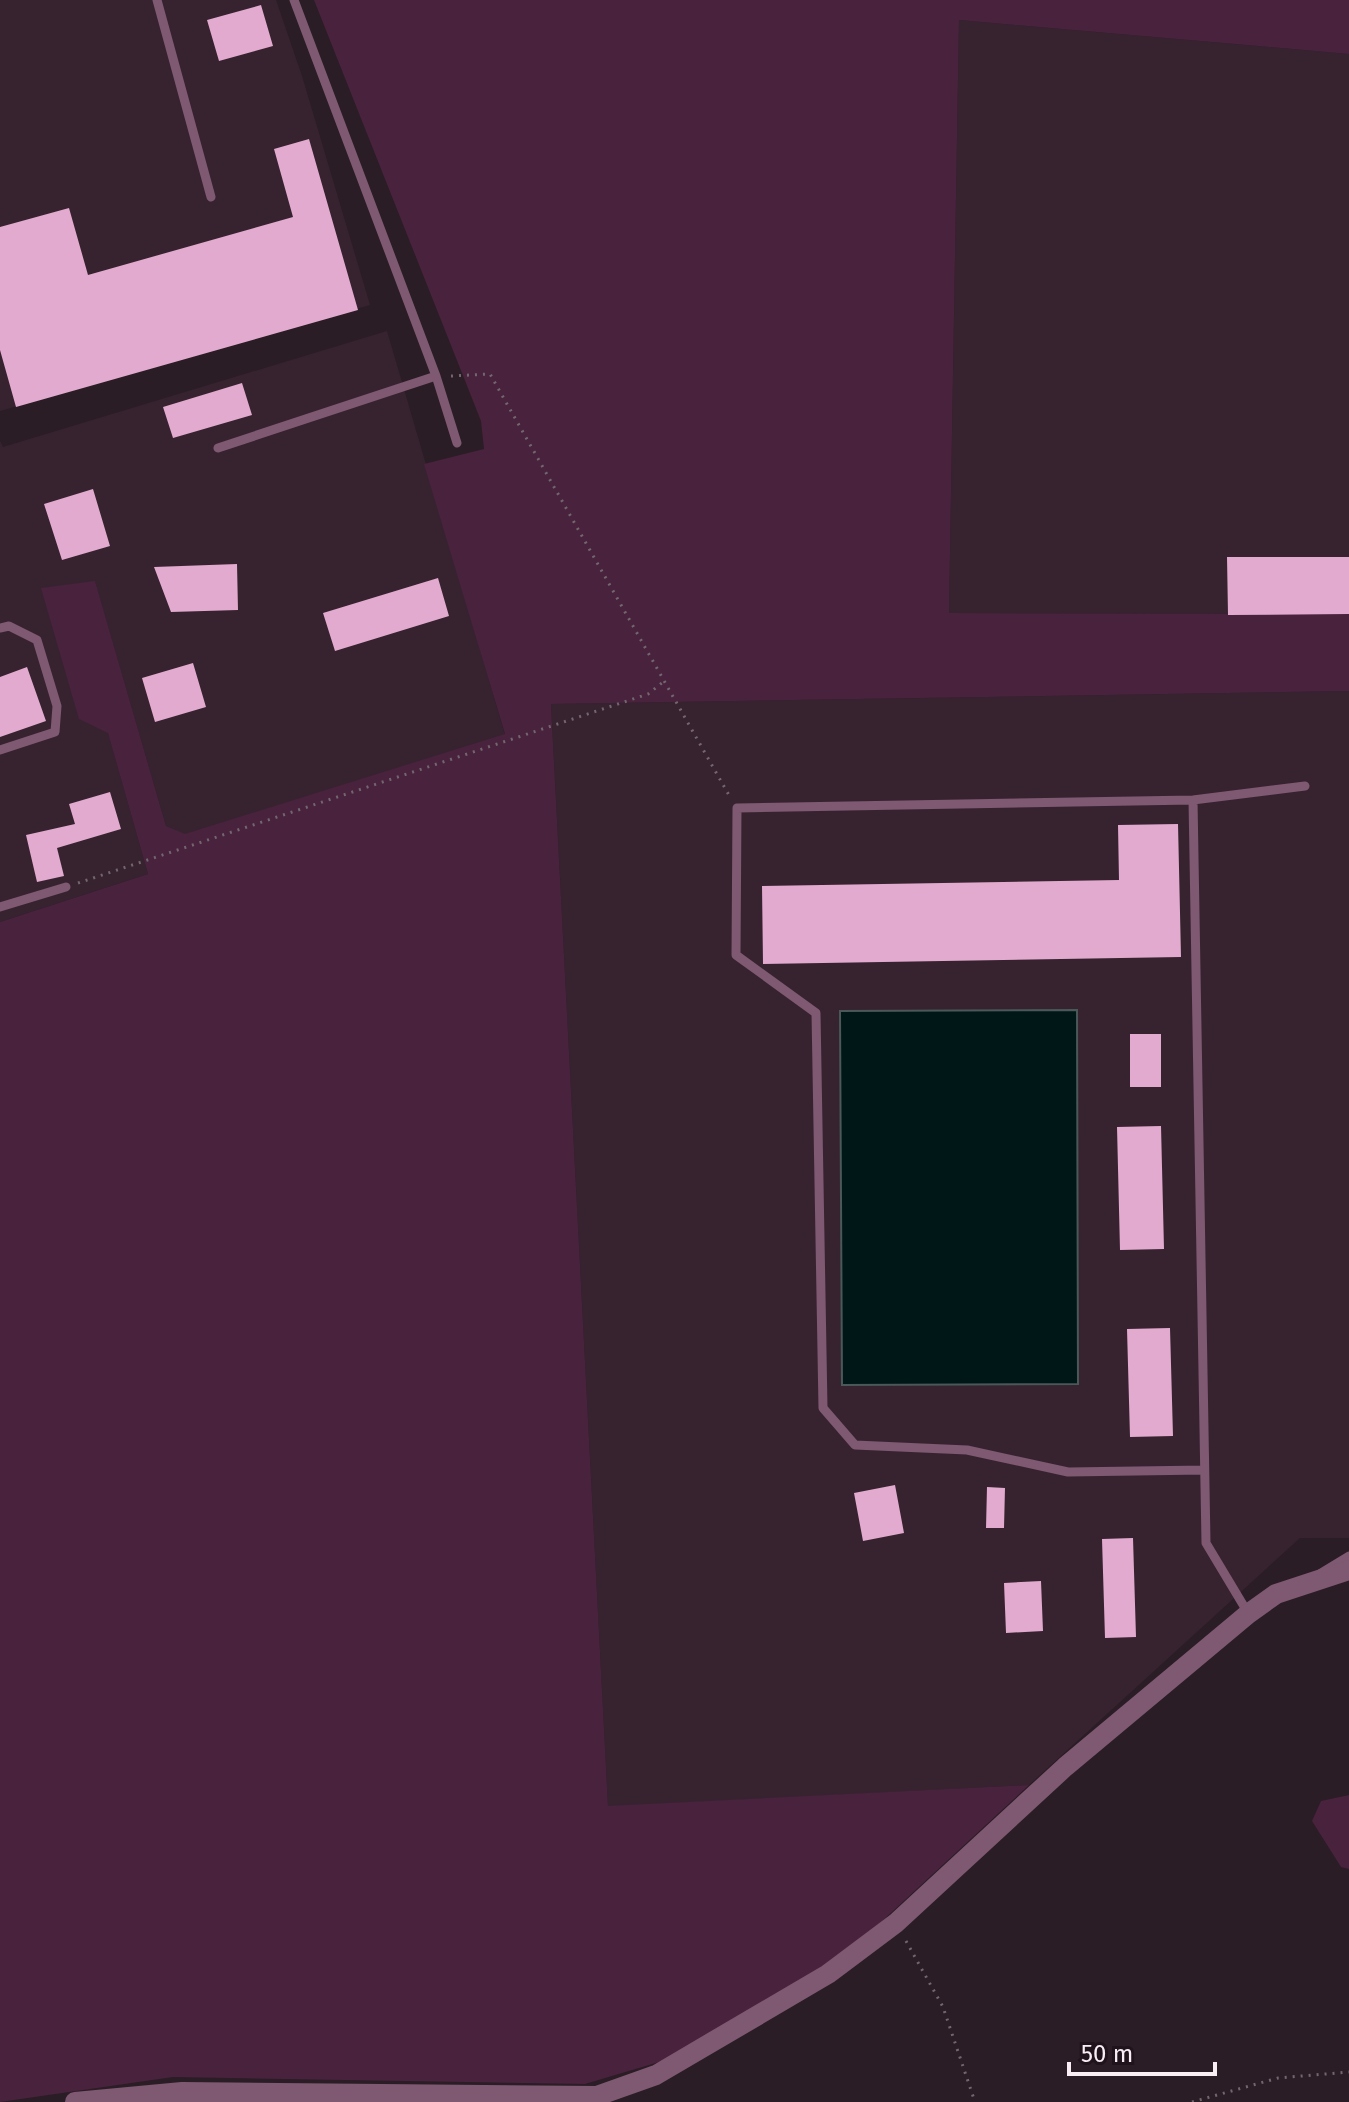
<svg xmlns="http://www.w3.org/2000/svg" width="1349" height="2102" font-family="'Fira Sans',sans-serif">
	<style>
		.built { fill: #372330 }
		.green { fill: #49223d }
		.water { fill: #001718; stroke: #4a585a; stroke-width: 2 }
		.building { fill: #e2aace }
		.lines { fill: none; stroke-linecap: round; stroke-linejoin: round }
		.path { stroke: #73676e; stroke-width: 3; stroke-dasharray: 2 6; stroke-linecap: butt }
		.service { stroke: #7f5871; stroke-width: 9 }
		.tertiary { stroke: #7f5871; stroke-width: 20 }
	</style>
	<rect width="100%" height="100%" fill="#2a1d25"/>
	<path class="built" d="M 0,0 L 276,0 L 302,76 L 370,305 L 0,411 Z
		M 959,20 L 1349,54 L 1349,614 L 949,613 Z
		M 387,331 L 505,735 L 185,835 L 166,826 L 95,582 L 108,732 L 148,874 L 0,922 L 0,441 L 3,447 Z
		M 1349,691 L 1349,1538 L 1300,1538 L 1029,1785 L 608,1807 L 551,704 Z"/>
	<path class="green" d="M 314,0 L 1349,0 L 1349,54 L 959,20 L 949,613 L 1349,614 L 1349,691 L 551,704 L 608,1806 L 1029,1785 L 866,1936 L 737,2027 L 686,2054 L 585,2084 L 173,2077 L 0,2102 L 0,922 L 148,874 L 108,733 L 79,719 L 41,588 L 95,581 L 166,826 L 185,834 L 505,734 L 424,464 L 484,449 L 481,421 Z
		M 1349,1795 L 1349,1869 L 1341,1867 L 1312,1821 L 1321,1801 Z"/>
	<path class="water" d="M 1077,1010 L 1078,1384 L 842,1385 L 840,1011 Z"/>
	<path class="building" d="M 261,5 L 273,46 L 219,61 L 207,20 Z
		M 309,139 L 358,310 L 16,407 L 0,350 L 0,227 L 69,208 L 88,275 L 293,217 L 274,149 Z
		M 242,383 L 252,415 L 173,438 L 163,407 Z
		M 93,489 L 110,546 L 62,560 L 44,504 Z
		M 1227,557 L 1349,557 L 1349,614 L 1228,615 Z
		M 237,564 L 238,610 L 171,612 L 154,567 Z
		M 438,578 L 449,616 L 335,651 L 323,613 Z
		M 193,663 L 206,707 L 155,722 L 142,678 Z
		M 27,667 L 46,721 L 0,737 L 0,677 Z
		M 110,792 L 121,829 L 57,848 L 64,876 L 37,882 L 26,835 L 75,824 L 69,804 Z
		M 1178,824 L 1181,957 L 763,964 L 762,886 L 1119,880 L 1118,825 Z
		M 1130,1034 L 1161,1034 L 1161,1087 L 1130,1087 Z
		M 1161,1126 L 1164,1249 L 1120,1250 L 1117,1127 Z
		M 1170,1328 L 1173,1436 L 1130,1437 L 1127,1329 Z
		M 895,1485 L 904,1533 L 863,1541 L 854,1493 Z
		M 987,1487 L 1005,1488 L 1004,1528 L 986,1528 Z
		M 1133,1538 L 1136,1637 L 1105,1638 L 1102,1539 Z
		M 1041,1581 L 1043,1631 L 1006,1633 L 1004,1583 Z"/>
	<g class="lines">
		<path class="path" d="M 451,376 L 490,374 L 730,797
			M 78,883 L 648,694 L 663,682
			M 906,1941 L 943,2007 L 975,2102
			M 1192,2102 L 1278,2078 L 1349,2072"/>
		<path class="service" d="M 157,0 L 211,197
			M 436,376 L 457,443
			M 218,448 L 436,376 L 294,0
			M 0,628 L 9,626 L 37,640 L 57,706 L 55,732 L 0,750
			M 1193,800 L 1206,1543 L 1248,1613
			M 0,907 L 66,887
			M 1204,1470 L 1068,1472 L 967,1450 L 855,1445 L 823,1408 L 816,1013 L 736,955 L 737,808 L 1193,800 L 1305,786
			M 1321,1573 L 1349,1556"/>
		<path class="tertiary" d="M 75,2102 L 182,2092 L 597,2096 L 656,2075 L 828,1974 L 896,1923 L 1065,1767 L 1248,1614 L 1276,1594 L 1349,1570"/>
	</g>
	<path d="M1069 2062v12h146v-12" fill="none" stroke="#f8eef4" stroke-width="4"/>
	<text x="1081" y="2062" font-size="24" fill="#f8eef4" stroke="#20131c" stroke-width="6" paint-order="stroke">50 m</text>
</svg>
